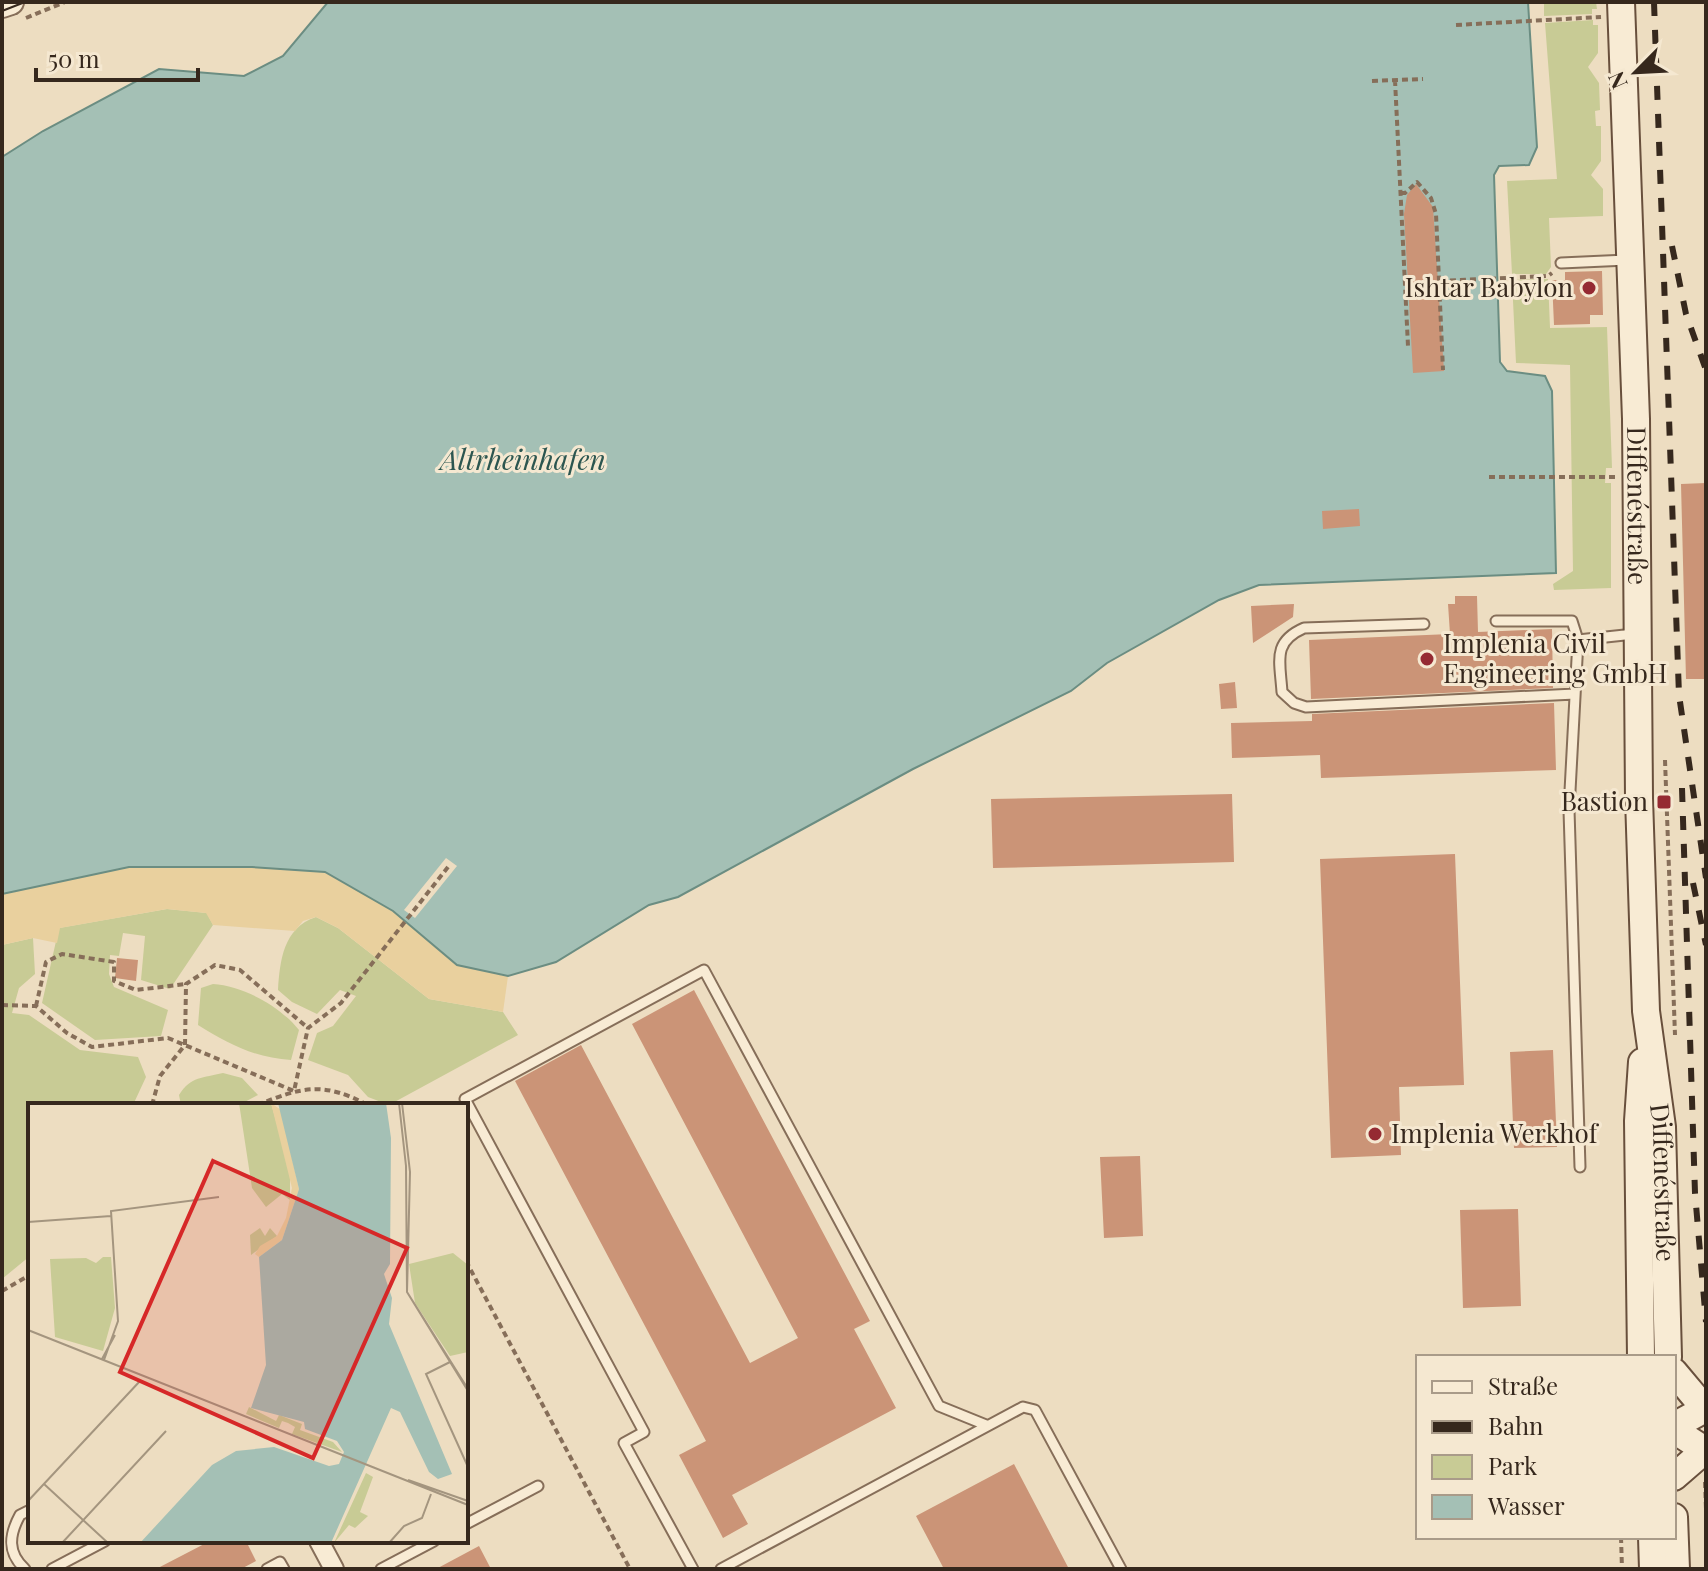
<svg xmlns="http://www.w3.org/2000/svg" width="1708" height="1571" font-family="'Playfair Display',serif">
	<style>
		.green { fill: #c8cb95 }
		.sand { fill: #e9d09e }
		.water { fill: #a4c0b5; stroke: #6b8d82; stroke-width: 2 }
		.pier { fill: #edddc1 }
		.building { fill: #cb9477 }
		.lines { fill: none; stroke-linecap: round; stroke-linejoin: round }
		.service-casing { stroke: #866e59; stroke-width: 13 }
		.minor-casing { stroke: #866e59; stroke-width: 22 }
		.tertiary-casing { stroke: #866e59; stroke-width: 28 }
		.secondary-casing { stroke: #684f3c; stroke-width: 30 }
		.path { stroke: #866e59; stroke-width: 4; stroke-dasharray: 6 4; stroke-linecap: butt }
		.service { stroke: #f8ebd4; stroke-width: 9 }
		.minor { stroke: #f8ebd4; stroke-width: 18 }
		.tertiary { stroke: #f8ebd4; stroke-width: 24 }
		.secondary { stroke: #f8ebd4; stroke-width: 26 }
		.tram { stroke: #36281d; stroke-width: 2 }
		.rail { stroke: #36281d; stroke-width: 6; stroke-dasharray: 14 14; stroke-linecap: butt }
		.poi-dot { fill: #952a32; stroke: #f5e8d1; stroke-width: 3 }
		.labels { text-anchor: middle; stroke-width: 6; stroke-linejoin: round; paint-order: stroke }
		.poi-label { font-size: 26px; fill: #36281d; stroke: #f5e8d1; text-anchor: end }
		.street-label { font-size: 26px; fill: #36281d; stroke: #f5e8d1 }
		.water-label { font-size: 28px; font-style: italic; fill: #2c5650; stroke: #f5e8d1 }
		.inset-road { fill: none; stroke: #a4957f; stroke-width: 2 }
		.view { fill: #d62828; fill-opacity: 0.15; stroke: #d62828; stroke-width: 4 }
		.inset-edge { fill: none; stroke: #36281d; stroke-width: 4 }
	</style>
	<rect width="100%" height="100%" fill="#edddc1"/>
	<path class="green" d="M 1544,2 L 1596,2 L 1597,9 L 1592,9 L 1592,14 L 1544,16 Z
		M 1593,20 L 1593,25 L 1598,25 L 1598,53 L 1588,67 L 1599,83 L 1600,110 L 1595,111 L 1596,126 L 1601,126 L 1601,161 L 1591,175 L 1603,189 L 1603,216 L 1549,218 L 1551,267 L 1546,274 L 1512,274 L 1507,181 L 1557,179 L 1545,23 Z
		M 1548,279 L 1550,328 L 1607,327 L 1612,468 L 1606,468 L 1605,483 L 1611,483 L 1611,588 L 1554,590 L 1553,584 L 1573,571 L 1570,365 L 1516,363 L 1512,280 Z
		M 167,909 L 207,913 L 213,925 L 170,989 L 141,980 L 145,936 L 123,933 L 119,956 L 110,955 L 109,974 L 114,987 L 168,1010 L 161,1036 L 95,1040 L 42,1003 L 59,928 Z
		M 316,917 L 338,928 L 429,999 L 503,1012 L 518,1035 L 389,1105 L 368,1097 L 348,1075 L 308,1060 L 317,1033 L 333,1026 L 356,996 L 340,990 L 317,1014 L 292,1002 L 278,990 C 280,961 283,928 316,917 Z
		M 33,938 L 35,974 L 19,988 L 12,1013 L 29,1015 L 80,1050 L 138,1057 L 146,1077 L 133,1105 L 30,1105 L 30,1256 L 2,1279 L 2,945 Z
		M 213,984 C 243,986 280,1006 299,1030 L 291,1060 C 256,1058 228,1044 198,1025 L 201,988 Z
		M 223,1073 L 242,1078 L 258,1095 L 239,1105 L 181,1105 L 179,1095 C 191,1076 203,1078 223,1073 Z"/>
	<path class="sand" d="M 129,867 L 252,867 L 325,872 L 393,911 L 457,965 L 508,976 L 503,1012 L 429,999 L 338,928 L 316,917 L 303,921 L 295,931 L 213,925 L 206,913 L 167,909 L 60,928 L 57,943 L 33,938 L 2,945 L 2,894 Z"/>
	<path class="water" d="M 328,2 L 1528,2 L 1537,147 L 1529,165 L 1499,166 L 1494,175 L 1500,362 L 1507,371 L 1545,376 L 1552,391 L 1556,573 L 1259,585 L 1219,600 L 1107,663 L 1071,691 L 913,769 L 678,897 L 649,905 L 556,962 L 508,976 L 457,965 L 393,911 L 325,872 L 252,867 L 129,867 L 2,894 L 2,157 L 43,131 L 159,69 L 244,76 L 283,56 Z"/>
	<path class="pier" d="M 446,858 L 457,866 L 415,918 L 404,910 Z"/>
	<path class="building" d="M 1416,184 L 1433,207 L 1444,371 L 1413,373 L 1404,214 L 1407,195 Z
		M 1602,271 L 1603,315 L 1590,315 L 1590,324 L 1554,325 L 1552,280 L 1565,280 L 1565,272 Z
		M 1706,483 L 1706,679 L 1686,679 L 1681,484 Z
		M 1359,509 L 1360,526 L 1323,529 L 1322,511 Z
		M 1455,596 L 1477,596 L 1478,632 L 1552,629 L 1553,688 L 1311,699 L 1309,640 L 1450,634 L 1448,604 L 1455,604 Z
		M 1294,604 L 1293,617 L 1253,643 L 1251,606 Z
		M 1235,682 L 1237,708 L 1221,709 L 1219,684 Z
		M 1554,703 L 1556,770 L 1321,778 L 1320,755 L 1232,758 L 1231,723 L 1312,721 L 1312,714 Z
		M 1232,794 L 1234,862 L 993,868 L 991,799 Z
		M 1455,854 L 1464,1085 L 1399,1087 L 1401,1155 L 1331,1158 L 1320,859 Z
		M 117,958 L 138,960 L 136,981 L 115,978 Z
		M 694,990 L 870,1321 L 854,1329 L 896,1408 L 732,1495 L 748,1524 L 723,1538 L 679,1455 L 706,1441 L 515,1081 L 581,1045 L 750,1363 L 798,1338 L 632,1024 Z
		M 1553,1050 L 1557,1147 L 1514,1148 L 1510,1052 Z
		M 1140,1156 L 1143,1236 L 1104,1238 L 1100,1157 Z
		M 1518,1209 L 1521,1306 L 1463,1308 L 1460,1210 Z
		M 1014,1464 L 1069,1569 L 944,1569 L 916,1516 Z
		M 210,1541 L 246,1541 L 256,1561 L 241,1569 L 156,1569 Z
		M 479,1546 L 491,1569 L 436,1569 Z"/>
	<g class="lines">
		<g class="service-casing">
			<path id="service" d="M 1561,263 L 1627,260
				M 1496,621 L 1572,621 L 1578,640 L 1634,634
				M 1424,624 L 1304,628 C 1272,642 1280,661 1282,692 L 1294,703 L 1306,707 L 1575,694
				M 1578,640 L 1569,810 L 1580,1167
				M 466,1524 L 538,1486
				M 25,1569 C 7,1553 9,1535 20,1515 L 30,1510
				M 52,1569 L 105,1541
				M 267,1569 L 280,1562 L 284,1569
				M 381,1569 L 434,1541
				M 693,1569 L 624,1443 L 644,1432 L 465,1099 L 704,970 L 939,1406 L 986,1425
				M 721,1569 L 1023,1407 L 1035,1410 L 1121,1569"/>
		</g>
		<g class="minor-casing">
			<path id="minor" d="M 319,1541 L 334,1569"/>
		</g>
		<g class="tertiary-casing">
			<path id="tertiary" d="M 2,5 L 11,2"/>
		</g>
		<g class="secondary-casing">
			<g id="secondary">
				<path id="s1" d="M 1621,2 L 1636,419 L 1639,798 L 1646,1011 L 1662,1127 L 1668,1357"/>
				<path d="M 1641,1357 L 1638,1121 L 1642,1062"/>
				<path d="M 1674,1372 L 1705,1409 L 1674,1426"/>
				<path d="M 1674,1430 L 1705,1450 L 1674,1477"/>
				<path d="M 1674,1517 L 1676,1569"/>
				<path d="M 1652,1537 L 1653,1569"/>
			</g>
		</g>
		<path class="path" d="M 26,18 L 65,2
			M 1456,25 L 1601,17
			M 1395,80 L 1408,346
			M 1372,81 L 1423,79
			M 1401,193 L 1405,193 L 1417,182 L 1431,198 L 1436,214 L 1443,370
			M 1440,281 L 1548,276 L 1552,273
			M 1489,477 L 1615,477
			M 1665,760 L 1675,1035
			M 2,1005 L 36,1006 L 67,1033 L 92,1047 L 168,1038 L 294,1091 L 308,1028 L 341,1003 L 448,867
			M 36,1006 L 46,962 L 62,954 L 114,962 L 114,981 L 136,990 L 186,984
			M 152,1105 L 160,1076 L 185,1045 L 186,984 L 215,965 L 240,970 L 308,1028
			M 257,1105 C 303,1087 322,1081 368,1105
			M 466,1261 L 630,1569
			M 2,1291 L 30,1275
			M 1705,1482 L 1706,1509
			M 1621,1537 L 1622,1569"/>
		<use href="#service" class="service"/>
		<use href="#minor" class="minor"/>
		<use href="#tertiary" class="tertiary"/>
		<use href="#secondary" class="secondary"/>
		<path class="tram" d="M 2,11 L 25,2"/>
		<path class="rail" d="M 1654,2 L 1679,695 L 1706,878
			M 1672,246 L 1686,314 L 1706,370
			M 1682,788 L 1695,1193 L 1706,1322
			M 1693,883 L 1706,945"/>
	</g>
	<g class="poi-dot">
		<circle cx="1589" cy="288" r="8"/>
		<circle cx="1427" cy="659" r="8"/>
		<rect x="1656" y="794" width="16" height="16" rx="4"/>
		<circle cx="1375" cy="1134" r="8"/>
	</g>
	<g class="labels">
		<g class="poi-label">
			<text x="1573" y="297">Ishtar Babylon</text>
			<text x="1443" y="653" text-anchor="start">Implenia Civil<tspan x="1443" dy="30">Engineering GmbH</tspan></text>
			<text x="1648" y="811">Bastion</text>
			<text x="1391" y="1143" text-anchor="start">Implenia Werkhof</text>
		</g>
		<g class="street-label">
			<text dy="9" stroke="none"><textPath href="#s1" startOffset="504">Diffenéstraße</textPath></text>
			<text dy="9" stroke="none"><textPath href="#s1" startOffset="1182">Diffenéstraße</textPath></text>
		</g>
		<g class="water-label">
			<text x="523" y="470">Altrheinhafen</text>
		</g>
	</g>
	<g transform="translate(28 1103)">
		<rect width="440" height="440" fill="#edddc1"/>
		<path d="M 211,0 L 243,0 L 262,68 L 262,97 L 254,91 L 238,104 L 224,85 ZM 232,125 L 237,133 L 242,125 L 249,133 L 223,152 L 222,132 ZM 425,150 L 440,162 L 440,249 L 422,253 L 387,200 L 381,161 ZM 75,154 L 83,154 L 87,205 L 75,248 L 27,234 L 22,156 L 58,155 L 68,160 ZM 221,304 L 248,318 L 251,312 L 274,321 L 272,327 L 305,339 L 314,349 L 264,331 L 267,324 L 260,320 L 254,318 L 251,325 L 218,311 ZM 338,370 L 345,374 L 332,409 L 340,413 L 327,425 L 321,422 L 306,440 Z" fill="#c8cb95"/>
		<path d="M 243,0 L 253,7 L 271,86 L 254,137 L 231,154 L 227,151 L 232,143 L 249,133 L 258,115 L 264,85 Z" fill="#e9d09e"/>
		<path d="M 250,0 L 358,0 L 363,35 L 362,161 L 356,171 L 364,195 L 361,221 L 424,371 L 410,376 L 401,369 L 372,309 L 363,305 L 303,440 L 112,440 L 184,362 L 208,348 L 246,344 L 301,363 L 311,361 L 316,349 L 309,338 L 277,326 L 276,319 L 223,305 L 238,262 L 231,154 L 254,137 L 271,86 Z" fill="#a4c0b5"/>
		<path class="inset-road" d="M 371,0 L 378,63 L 379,189 L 440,288M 374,0 L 382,69 L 379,189 L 440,286M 0,119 L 83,113M 0,227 L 440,402M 74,256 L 87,232M 76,257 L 90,218 L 83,108 L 191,94M 422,259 L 398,271 L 440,364M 380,377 L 440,398M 16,381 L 80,440M 0,398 L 112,278M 34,440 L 138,328M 361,440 L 376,423 L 394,415 L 403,391"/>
		<path class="view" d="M 185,58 L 379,145 L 285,355 L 92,269 Z"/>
		<rect width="440" height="440" class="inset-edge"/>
	</g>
	<rect width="1708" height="1571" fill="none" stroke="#36281d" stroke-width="8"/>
	<rect x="1416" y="1355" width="260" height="184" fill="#f5e8d1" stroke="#a99b89" stroke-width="2"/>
	<rect x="1432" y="1381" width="40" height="12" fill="#f8ebd4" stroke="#a99b89" stroke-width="2"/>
	<text x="1488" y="1395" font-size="24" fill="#36281d">Straße</text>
	<rect x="1432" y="1421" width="40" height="12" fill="#36281d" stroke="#a99b89" stroke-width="2"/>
	<text x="1488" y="1435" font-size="24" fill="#36281d">Bahn</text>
	<rect x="1432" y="1455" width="40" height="24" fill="#c8cb95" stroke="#a99b89" stroke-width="2"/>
	<text x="1488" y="1475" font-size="24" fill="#36281d">Park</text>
	<rect x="1432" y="1495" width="40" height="24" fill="#a4c0b5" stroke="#a99b89" stroke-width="2"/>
	<text x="1488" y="1515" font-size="24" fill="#36281d">Wasser</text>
	<g transform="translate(1636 72) rotate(246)" stroke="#f5e8d1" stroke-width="6" paint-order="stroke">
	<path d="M0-6L14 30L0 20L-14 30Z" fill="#36281d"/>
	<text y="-12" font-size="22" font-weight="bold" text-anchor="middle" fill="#36281d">N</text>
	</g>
	<path d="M36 68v12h162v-12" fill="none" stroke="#36281d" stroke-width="4"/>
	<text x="48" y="68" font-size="24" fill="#36281d" stroke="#f5e8d1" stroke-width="6" paint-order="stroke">50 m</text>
</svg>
